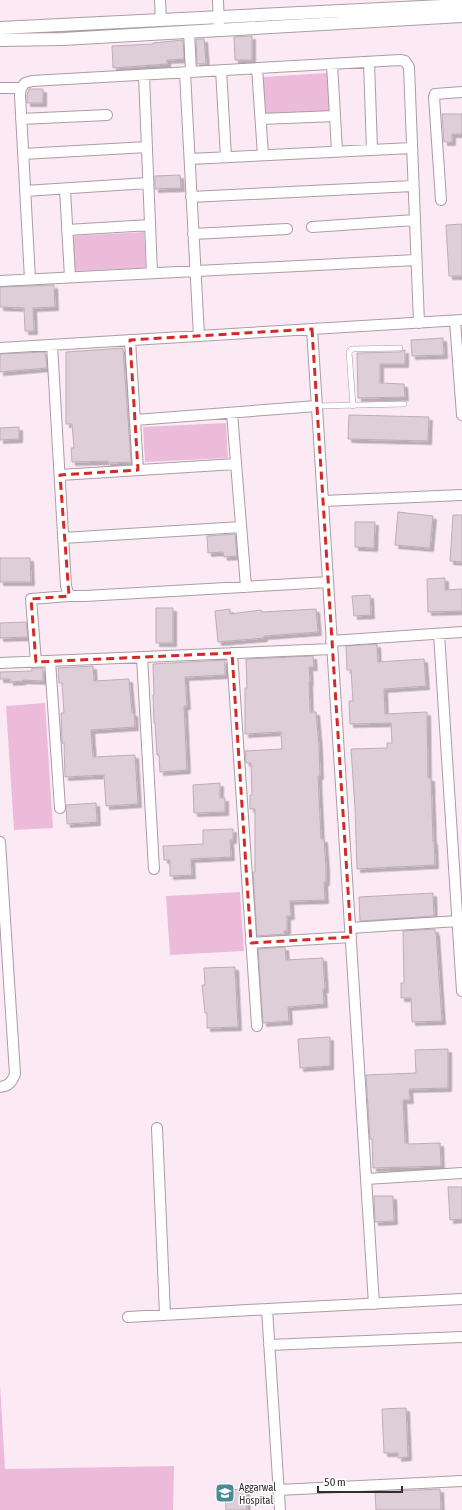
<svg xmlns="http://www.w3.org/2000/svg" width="462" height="1510" font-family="'Asap Condensed',sans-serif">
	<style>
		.green { fill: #ebbbd9 }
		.building { fill: #deced7; stroke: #bdadb7; filter: url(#shadow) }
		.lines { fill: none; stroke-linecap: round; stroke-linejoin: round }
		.service-casing { stroke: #ab9ca5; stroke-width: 6 }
		.minor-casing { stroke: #ab9ca5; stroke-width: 12 }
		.tertiary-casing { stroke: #ab9ca5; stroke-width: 14 }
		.service { stroke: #fff; stroke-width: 5 }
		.minor { stroke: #fff; stroke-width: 10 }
		.tertiary { stroke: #fff; stroke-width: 12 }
		.marked { fill: none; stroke: #d62828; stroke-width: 3; stroke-dasharray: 8 5; stroke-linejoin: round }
		.labels { text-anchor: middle; stroke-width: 3; stroke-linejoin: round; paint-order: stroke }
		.poi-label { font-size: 11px; fill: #342e32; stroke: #fff; text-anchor: start }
	</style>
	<defs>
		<filter id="shadow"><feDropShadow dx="3.5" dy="3.5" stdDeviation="0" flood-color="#0004"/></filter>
	</defs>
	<rect width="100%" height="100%" fill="#fbeaf4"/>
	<path class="green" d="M 327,73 L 330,112 L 265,116 L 263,77 Z
		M 144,232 L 146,268 L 73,271 L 72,236 Z
		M 226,423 L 228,458 L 145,462 L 143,427 Z
		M 45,703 L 53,828 L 14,830 L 6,706 Z
		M 240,892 L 244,951 L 170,955 L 166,896 Z
		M 0,1384 L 5,1469 L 174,1466 L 173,1510 L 0,1510 Z"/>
	<path class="building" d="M 252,36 L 252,60 L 235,60 L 234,37 Z
		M 196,39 L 204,39 L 206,64 L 197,64 Z
		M 183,40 L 184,59 L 167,60 L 167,64 L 113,68 L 112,46 L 153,44 L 153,43 Z
		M 29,89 L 43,89 L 43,103 L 27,103 L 27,95 Z
		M 442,114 L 462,114 L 462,134 L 452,134 L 452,142 L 444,142 Z
		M 180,175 L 181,188 L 155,189 L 155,176 Z
		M 462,224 L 462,276 L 449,276 L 446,225 Z
		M 54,285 L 55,307 L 33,308 L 34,331 L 25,331 L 24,308 L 0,307 L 0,287 Z
		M 443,338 L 444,355 L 412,356 L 411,340 Z
		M 123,348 L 131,462 L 108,463 L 108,461 L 72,462 L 71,448 L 74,448 L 72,424 L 66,424 L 66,352 Z
		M 404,350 L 405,350 L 405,364 L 380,364 L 380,383 L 404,384 L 405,397 L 358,398 L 357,353 L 400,352 Z
		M 45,352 L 47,368 L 0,372 L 0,354 Z
		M 349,415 L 429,417 L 428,441 L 348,439 Z
		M 19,427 L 19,439 L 0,440 L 0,428 Z
		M 398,512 L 433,516 L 430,548 L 395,545 Z
		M 453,515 L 462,515 L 462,562 L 450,561 Z
		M 355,522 L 375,522 L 374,548 L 355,547 Z
		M 235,534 L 237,556 L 224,557 L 223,552 L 208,553 L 207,536 Z
		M 0,558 L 30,558 L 31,582 L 0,582 Z
		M 445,578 L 445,590 L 462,589 L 462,611 L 428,612 L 427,579 Z
		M 370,595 L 371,615 L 354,616 L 352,596 Z
		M 156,608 L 173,608 L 173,643 L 156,643 Z
		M 230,609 L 230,614 L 261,610 L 262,612 L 316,609 L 318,632 L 264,636 L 264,638 L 218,642 L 215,611 Z
		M 26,622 L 28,637 L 0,638 L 0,623 Z
		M 377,644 L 378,662 L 424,659 L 426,686 L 384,689 L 385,714 L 427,712 L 428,778 L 431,778 L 433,841 L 434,841 L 435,865 L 357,869 L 355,808 L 351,749 L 387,748 L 387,743 L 392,743 L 391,723 L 350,724 L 349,701 L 353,701 L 351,670 L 347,670 L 346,646 Z
		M 313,656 L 314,667 L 309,667 L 310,682 L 309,682 L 310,712 L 316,712 L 319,747 L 320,776 L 318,776 L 321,839 L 324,839 L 326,868 L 326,882 L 324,882 L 325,900 L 290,901 L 291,916 L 287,916 L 287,931 L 284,931 L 285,934 L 257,936 L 253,872 L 255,872 L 255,809 L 250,809 L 250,795 L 252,795 L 251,763 L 246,763 L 245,751 L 282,749 L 281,732 L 245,734 L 245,688 L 247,688 L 246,659 Z
		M 225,660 L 225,675 L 185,677 L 187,706 L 184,706 L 187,770 L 160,772 L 159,755 L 157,755 L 155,723 L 154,723 L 153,695 L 154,695 L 153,664 Z
		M 93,666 L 94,681 L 129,679 L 132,713 L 134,713 L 135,727 L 91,730 L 93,757 L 135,755 L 138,804 L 106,806 L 104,775 L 65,777 L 64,743 L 62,743 L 61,713 L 64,713 L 62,683 L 59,683 L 58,668 Z
		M 32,668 L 43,668 L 43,681 L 23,680 L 23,681 L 10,682 L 10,679 L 0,679 L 0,672 L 32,671 Z
		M 220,783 L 220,798 L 225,798 L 225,812 L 194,813 L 193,785 Z
		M 96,803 L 97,822 L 67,824 L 66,805 Z
		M 233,829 L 233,840 L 230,840 L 231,857 L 191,859 L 192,875 L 170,876 L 170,860 L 164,860 L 163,846 L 203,844 L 203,830 Z
		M 433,893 L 434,916 L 360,921 L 359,897 Z
		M 435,929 L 435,932 L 436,932 L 442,1021 L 412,1022 L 411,998 L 401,998 L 401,983 L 404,983 L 403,931 Z
		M 285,947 L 286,960 L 323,958 L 325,989 L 323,989 L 324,1004 L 288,1007 L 289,1021 L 263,1023 L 258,949 Z
		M 235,967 L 238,1027 L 207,1028 L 207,1013 L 205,1013 L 202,985 L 205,985 L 204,968 Z
		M 330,1037 L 330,1066 L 300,1068 L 298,1039 Z
		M 448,1049 L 448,1088 L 409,1089 L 410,1100 L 403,1100 L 405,1143 L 408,1143 L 408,1144 L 440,1143 L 441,1166 L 373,1168 L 372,1139 L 370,1139 L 366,1075 L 416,1073 L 415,1050 Z
		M 448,1187 L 462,1187 L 462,1219 L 450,1220 Z
		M 374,1196 L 393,1196 L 394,1221 L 375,1222 Z
		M 406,1408 L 408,1457 L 398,1458 L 398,1453 L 384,1453 L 382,1409 Z
		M 246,1489 L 247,1510 L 226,1510 L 225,1490 Z
		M 440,1489 L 441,1510 L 376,1510 L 375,1492 Z"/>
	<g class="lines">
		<g class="service-casing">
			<path id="service" d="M 317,406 L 404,404
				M 353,406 L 349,352 L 352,349 L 400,348"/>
		</g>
		<g class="minor-casing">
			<path id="minor" d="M 160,0 L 161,21
				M 218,0 L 219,30
				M 189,31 L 191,72
				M 369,62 L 372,150
				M 332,64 L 337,151
				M 257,68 L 263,155
				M 221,70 L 226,157
				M 185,73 L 199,336
				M 144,75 L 152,273
				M 0,88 L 21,88
				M 21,119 L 107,115
				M 261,119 L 335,116
				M 23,154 L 147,147
				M 190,159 L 412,148
				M 65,189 L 70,277
				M 25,191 L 148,183
				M 191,197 L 413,186
				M 441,200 L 434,97 L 435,94 L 462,92
				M 312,227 L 415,220
				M 67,230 L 150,225
				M 193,234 L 287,229
				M 30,279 L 20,95 L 21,88 L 25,83 L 32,81 L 400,60 L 405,61 L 409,67 L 419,323
				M 0,281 L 416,260
				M 455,321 L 462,415
				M 312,329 L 374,1304
				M 130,340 L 138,470
				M 52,345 L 66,586 L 69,596 L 85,596 L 328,582
				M 0,348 L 462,320
				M 232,413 L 246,587
				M 135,420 L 317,406
				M 60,475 L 236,464
				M 323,501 L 462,495
				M 63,538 L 241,527
				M 439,634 L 462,991
				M 331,641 L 462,632
				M 232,653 L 257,1026
				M 142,657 L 154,869
				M 50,661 L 60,808
				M 36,662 L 31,599 L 69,596
				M 0,663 L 332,649
				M 0,842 L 15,1074 C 12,1082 9,1086 0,1087
				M 350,928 L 458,921
				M 251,943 L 351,937
				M 157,1128 L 165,1315
				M 366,1179 L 462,1173
				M 128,1317 L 267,1309
				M 269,1345 L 462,1337
				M 278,1490 L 462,1481
				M 280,1510 L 267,1309 L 462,1299"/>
		</g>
		<g class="tertiary-casing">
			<path id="tertiary" d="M 0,28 L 462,5
				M 0,40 L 63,39 L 462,16"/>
		</g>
		<use href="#service" class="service"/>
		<use href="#minor" class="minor"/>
		<use href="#tertiary" class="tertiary"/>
	</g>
	<path class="marked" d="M 312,329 L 351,937 L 251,943 L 232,653 L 36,662 L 31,599 L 69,596 L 60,475 L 138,470 L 130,340 Z"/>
	<defs>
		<g id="school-square" transform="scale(1)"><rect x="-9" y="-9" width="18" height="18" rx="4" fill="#468c97" stroke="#fff"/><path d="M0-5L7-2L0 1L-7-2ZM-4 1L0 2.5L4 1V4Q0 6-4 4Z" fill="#fff"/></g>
	</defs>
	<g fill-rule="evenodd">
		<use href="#school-square" x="225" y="1493"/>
	</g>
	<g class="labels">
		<g class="poi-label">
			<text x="239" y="1491">Aggarwal<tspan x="239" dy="13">Hospital</tspan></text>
		</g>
	</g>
	<path d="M318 1486v6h84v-6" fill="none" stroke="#342e32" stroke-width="2"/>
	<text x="324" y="1486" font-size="12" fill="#342e32" stroke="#ffffff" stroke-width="3" paint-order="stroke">50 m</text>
</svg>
